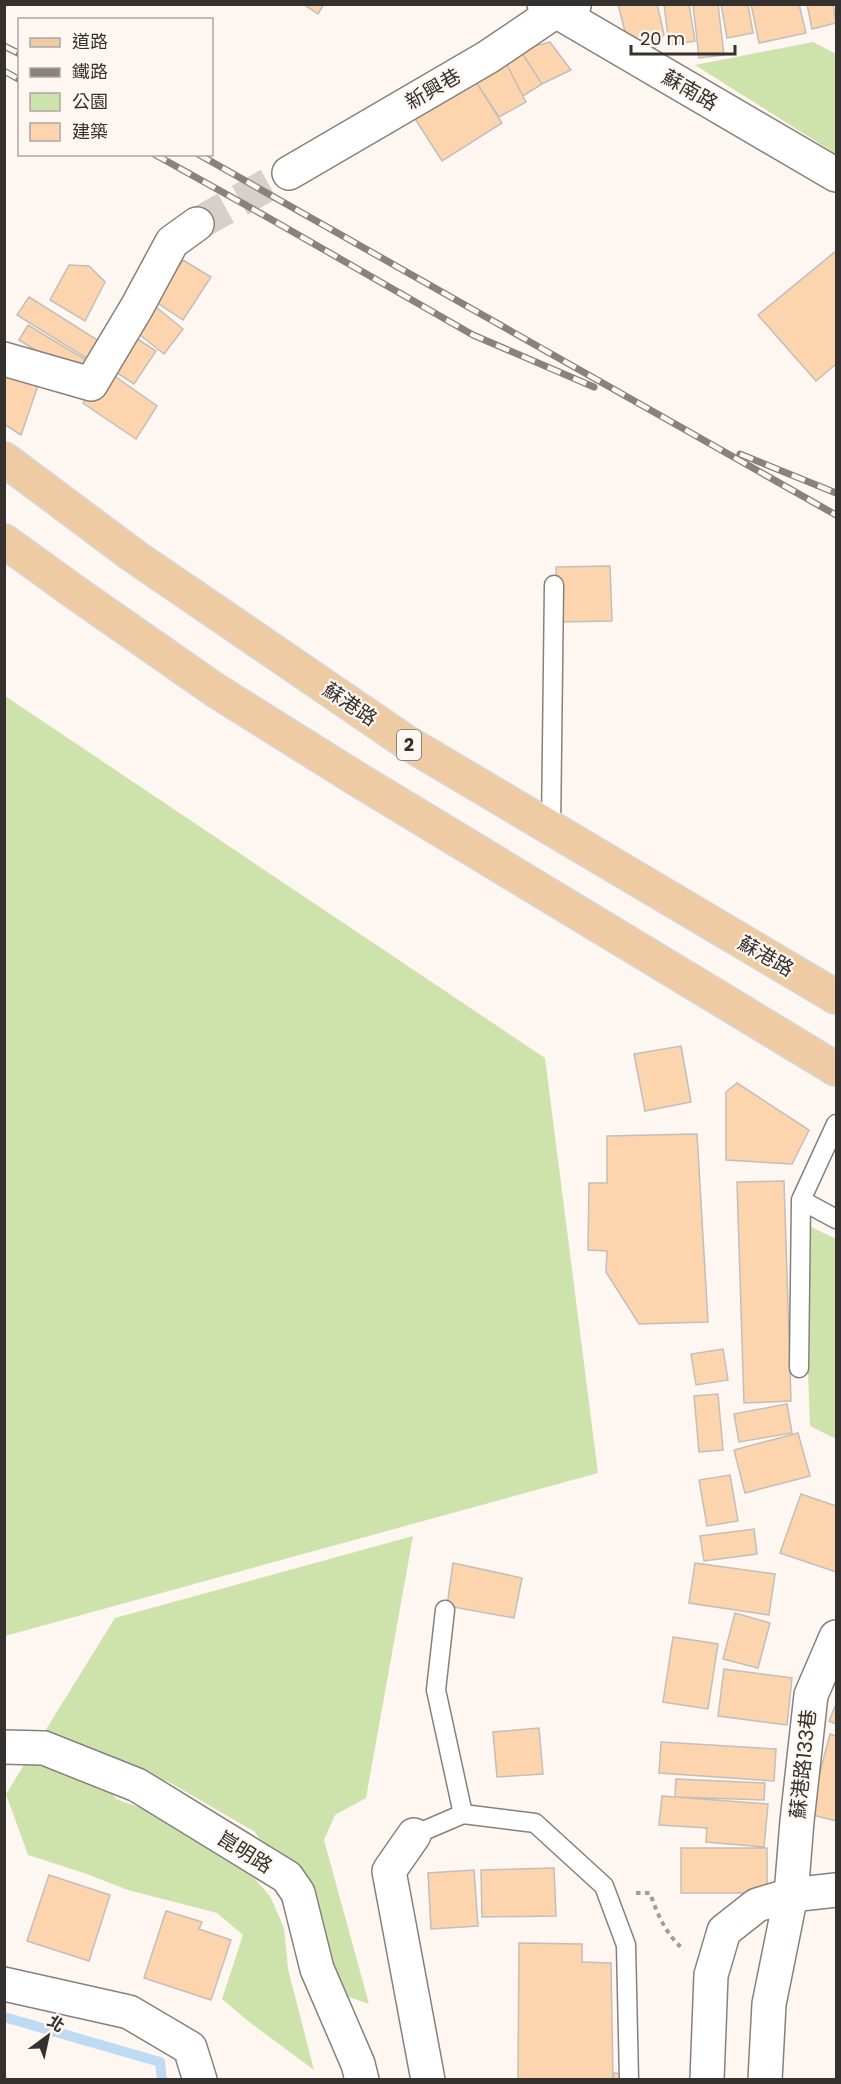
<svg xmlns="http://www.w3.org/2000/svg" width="841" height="2084" font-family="Poppins,'Noto Sans TC',sans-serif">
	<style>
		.green { fill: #cee3ac }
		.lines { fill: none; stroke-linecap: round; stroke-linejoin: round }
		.stream { stroke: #bfdbf3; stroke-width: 10 }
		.building { fill: #fcd5ae; stroke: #c4beb8; stroke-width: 1.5 }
		.street-tunnel { stroke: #d6cfca; stroke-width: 33; stroke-dasharray: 33 16; stroke-linecap: butt }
		.lane-casing { stroke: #88807d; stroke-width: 21 }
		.street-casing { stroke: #88807d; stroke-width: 36 }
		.primary-casing { stroke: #d6d6d5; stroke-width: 36 }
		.path { stroke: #a29c99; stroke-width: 4; stroke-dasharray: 4.5 4.5; stroke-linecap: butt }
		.lane { stroke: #fff; stroke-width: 18 }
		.street { stroke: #fff; stroke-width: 33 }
		.primary { stroke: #efcba3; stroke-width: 33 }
		.rail-casing { stroke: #87827f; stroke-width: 7 }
		.rail { stroke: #fef6f1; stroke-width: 4.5; stroke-dasharray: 14; stroke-linecap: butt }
		.labels { text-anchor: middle; stroke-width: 4.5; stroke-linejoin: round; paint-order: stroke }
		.shield { fill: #fef6f1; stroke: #716c69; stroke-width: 1.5 }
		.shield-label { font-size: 18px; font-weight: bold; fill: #34312f }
		.street-label { font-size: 20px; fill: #34312f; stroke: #fef6f1 }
	</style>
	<rect width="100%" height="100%" fill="#fef6f1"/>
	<path class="green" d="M 813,42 L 836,54 L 836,154 L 695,65 Z
		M 5,696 L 545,1058 L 598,1473 L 5,1636 Z
		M 805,1224 L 836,1239 L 836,1439 L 810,1426 L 806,1321 Z
		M 413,1536 L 366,1798 L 335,1815 L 324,1840 L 369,2004 L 346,1996 L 322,1940 L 255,1832 L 169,1782 L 86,1756 L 116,1799 L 180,1822 L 247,1870 L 270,1896 L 284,1928 L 288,1969 L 314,2070 L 248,2021 L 222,1999 L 243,1935 L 217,1913 L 128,1890 L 84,1873 L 28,1855 L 6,1794 L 115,1618 Z"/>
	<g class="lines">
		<path class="stream" d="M 4,2017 L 160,2062 L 162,2080"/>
	</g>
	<path class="building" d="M 303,4 L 324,4 L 318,14 Z
		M 618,4 L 657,4 L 664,34 L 655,49 L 625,32 Z
		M 664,4 L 689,4 L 695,41 L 669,45 Z
		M 693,4 L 718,4 L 724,55 L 699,58 Z
		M 721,4 L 748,4 L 753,33 L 727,38 Z
		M 751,4 L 799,4 L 806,33 L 759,43 Z
		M 807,4 L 833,4 L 836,23 L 812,29 Z
		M 550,42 L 571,70 L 542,84 L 520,50 Z
		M 520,50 L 542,84 L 523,96 L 505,61 Z
		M 505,61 L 526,102 L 499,117 L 472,76 Z
		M 472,76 L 502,123 L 442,161 L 412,114 Z
		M 836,251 L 836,364 L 816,381 L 758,315 Z
		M 183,260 L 211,277 L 183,320 L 156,302 Z
		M 69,265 L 89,266 L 105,282 L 85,321 L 50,300 Z
		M 29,297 L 99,341 L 88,359 L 17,315 Z
		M 151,303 L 183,329 L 164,354 L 131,328 Z
		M 28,325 L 91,363 L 82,379 L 19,340 Z
		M 130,334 L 156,351 L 134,384 L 108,367 Z
		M 4,364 L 41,377 L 21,435 L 4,424 Z
		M 106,370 L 157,406 L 136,439 L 83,403 Z
		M 610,566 L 612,621 L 558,622 L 556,567 Z
		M 681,1046 L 691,1102 L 645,1111 L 634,1054 Z
		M 737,1083 L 809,1130 L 792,1164 L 726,1160 L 726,1092 Z
		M 697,1134 L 708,1322 L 639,1324 L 606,1272 L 607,1251 L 588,1250 L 589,1183 L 607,1183 L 607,1136 Z
		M 784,1181 L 791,1401 L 744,1403 L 737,1182 Z
		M 723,1349 L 728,1380 L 696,1385 L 691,1354 Z
		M 718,1394 L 723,1450 L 699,1452 L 694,1396 Z
		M 787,1404 L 792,1433 L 739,1442 L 734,1414 Z
		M 798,1433 L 810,1476 L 745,1493 L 734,1450 Z
		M 730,1475 L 738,1521 L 707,1526 L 699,1480 Z
		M 801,1494 L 836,1506 L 836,1572 L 780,1553 Z
		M 754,1529 L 757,1554 L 704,1561 L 700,1536 Z
		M 453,1563 L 522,1578 L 514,1618 L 447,1606 Z
		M 695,1563 L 775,1574 L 769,1615 L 689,1603 Z
		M 735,1613 L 770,1623 L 758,1668 L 723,1659 Z
		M 673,1637 L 718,1644 L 708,1709 L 663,1702 Z
		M 724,1669 L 792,1678 L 787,1725 L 718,1716 Z
		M 836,1704 L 836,1724 L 829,1721 Z
		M 539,1728 L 543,1774 L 497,1777 L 493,1732 Z
		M 830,1734 L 836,1736 L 836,1821 L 809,1814 Z
		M 661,1742 L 776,1749 L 774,1781 L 659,1773 Z
		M 676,1779 L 765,1783 L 764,1800 L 675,1797 Z
		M 662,1796 L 768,1804 L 764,1847 L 706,1842 L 707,1828 L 659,1825 Z
		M 681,1848 L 767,1848 L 767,1893 L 681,1893 Z
		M 554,1868 L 556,1916 L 482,1917 L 481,1870 Z
		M 474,1870 L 478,1926 L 431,1929 L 428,1873 Z
		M 49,1875 L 110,1895 L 89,1961 L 27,1941 Z
		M 166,1911 L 202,1922 L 199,1929 L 231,1940 L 211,2000 L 144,1978 Z
		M 519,1943 L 582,1944 L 582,1962 L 611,1963 L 613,2080 L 518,2080 Z
		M 614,2073 L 638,2076 L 638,2080 L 613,2080 Z"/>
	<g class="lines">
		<path class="street-tunnel" d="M 197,224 L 289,173"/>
		<g class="lane-casing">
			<path id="lane" d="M 551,829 L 554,585
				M 801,1200 L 836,1219
				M 799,1368 L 801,1200 L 836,1124
				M 445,1610 L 436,1690 L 463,1814
				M 414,1835 L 463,1814 L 535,1823 L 604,1886 L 626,1945 L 629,2080"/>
		</g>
		<g class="street-casing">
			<path id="street" d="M 544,4 L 836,175
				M 289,173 L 488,57 L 556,11 L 574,6
				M 4,359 L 91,384 L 137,307 L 172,242 L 197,224
				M 4,1747 L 44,1748 L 137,1785 L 287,1877 L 298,1893 L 317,1969 L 358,2064 L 362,2080
				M 414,1835 L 389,1871 L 428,2080
				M 4,1984 L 129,2012 L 190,2048 L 200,2080
				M 707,2080 L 711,1975 L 724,1931 L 757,1905 L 791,1895 L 836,1890
				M 765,2080 L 769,2004 L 791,1895 L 797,1821 L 811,1695 L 836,1637"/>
		</g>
		<g class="primary-casing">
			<path id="primary" d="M 4,459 L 134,556 L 406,742 L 836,997
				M 4,541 L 76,593 L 215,690 L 357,779 L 836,1069"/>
		</g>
		<path class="path" d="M 636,1893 L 650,1893 C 658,1916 666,1934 684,1950"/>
		<use href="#lane" class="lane"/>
		<use href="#street" class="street"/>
		<use href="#primary" class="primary"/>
		<g class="rail-casing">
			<path id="rail" d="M 4,46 L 20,54
				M 4,71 L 20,80
				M 154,154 L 267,217 L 473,335 L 594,387
				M 198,154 L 836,515
				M 740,454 L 836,493"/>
		</g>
		<use href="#rail" class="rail"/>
	</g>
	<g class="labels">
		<rect class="shield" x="397" y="730" width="24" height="30" rx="4.5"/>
		<g class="shield-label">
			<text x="409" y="751">2</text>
		</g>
		<g class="street-label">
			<text transform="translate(433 89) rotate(-30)" y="7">新興巷</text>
			<text transform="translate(690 90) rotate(30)" y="7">蘇南路</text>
			<text transform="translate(350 704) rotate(34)" y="7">蘇港路</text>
			<text transform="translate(766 956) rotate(30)" y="7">蘇港路</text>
			<text transform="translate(803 1764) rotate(-84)" y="7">蘇港路133巷</text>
			<text transform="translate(245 1852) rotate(32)" y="7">崑明路</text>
		</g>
	</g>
	<rect width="841" height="2084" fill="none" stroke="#34312f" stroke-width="12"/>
	<rect x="18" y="18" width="195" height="138" fill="#fef6f1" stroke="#ada7a3" stroke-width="1.5"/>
	<rect x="30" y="38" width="30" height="9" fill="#efcba3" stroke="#ada7a3" stroke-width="1.5"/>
	<text x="72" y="48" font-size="18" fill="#34312f">道路</text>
	<rect x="30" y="68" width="30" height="9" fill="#87827f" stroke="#ada7a3" stroke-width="1.5"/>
	<text x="72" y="78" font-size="18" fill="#34312f">鐵路</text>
	<rect x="30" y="93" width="30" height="18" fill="#cee3ac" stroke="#ada7a3" stroke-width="1.5"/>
	<text x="72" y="108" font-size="18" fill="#34312f">公園</text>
	<rect x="30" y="123" width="30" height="18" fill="#fcd5ae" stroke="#ada7a3" stroke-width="1.5"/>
	<text x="72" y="138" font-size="18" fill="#34312f">建築</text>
	<g transform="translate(48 2036) rotate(33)" stroke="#fef6f1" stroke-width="4.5" paint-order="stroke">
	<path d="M0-4.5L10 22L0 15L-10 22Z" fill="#34312f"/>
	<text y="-9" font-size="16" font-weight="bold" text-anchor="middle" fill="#34312f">北</text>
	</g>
	<path d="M631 45v9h104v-9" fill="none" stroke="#34312f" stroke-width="3"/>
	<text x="640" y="45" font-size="18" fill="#34312f" stroke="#fef6f1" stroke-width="4.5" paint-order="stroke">20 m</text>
</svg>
